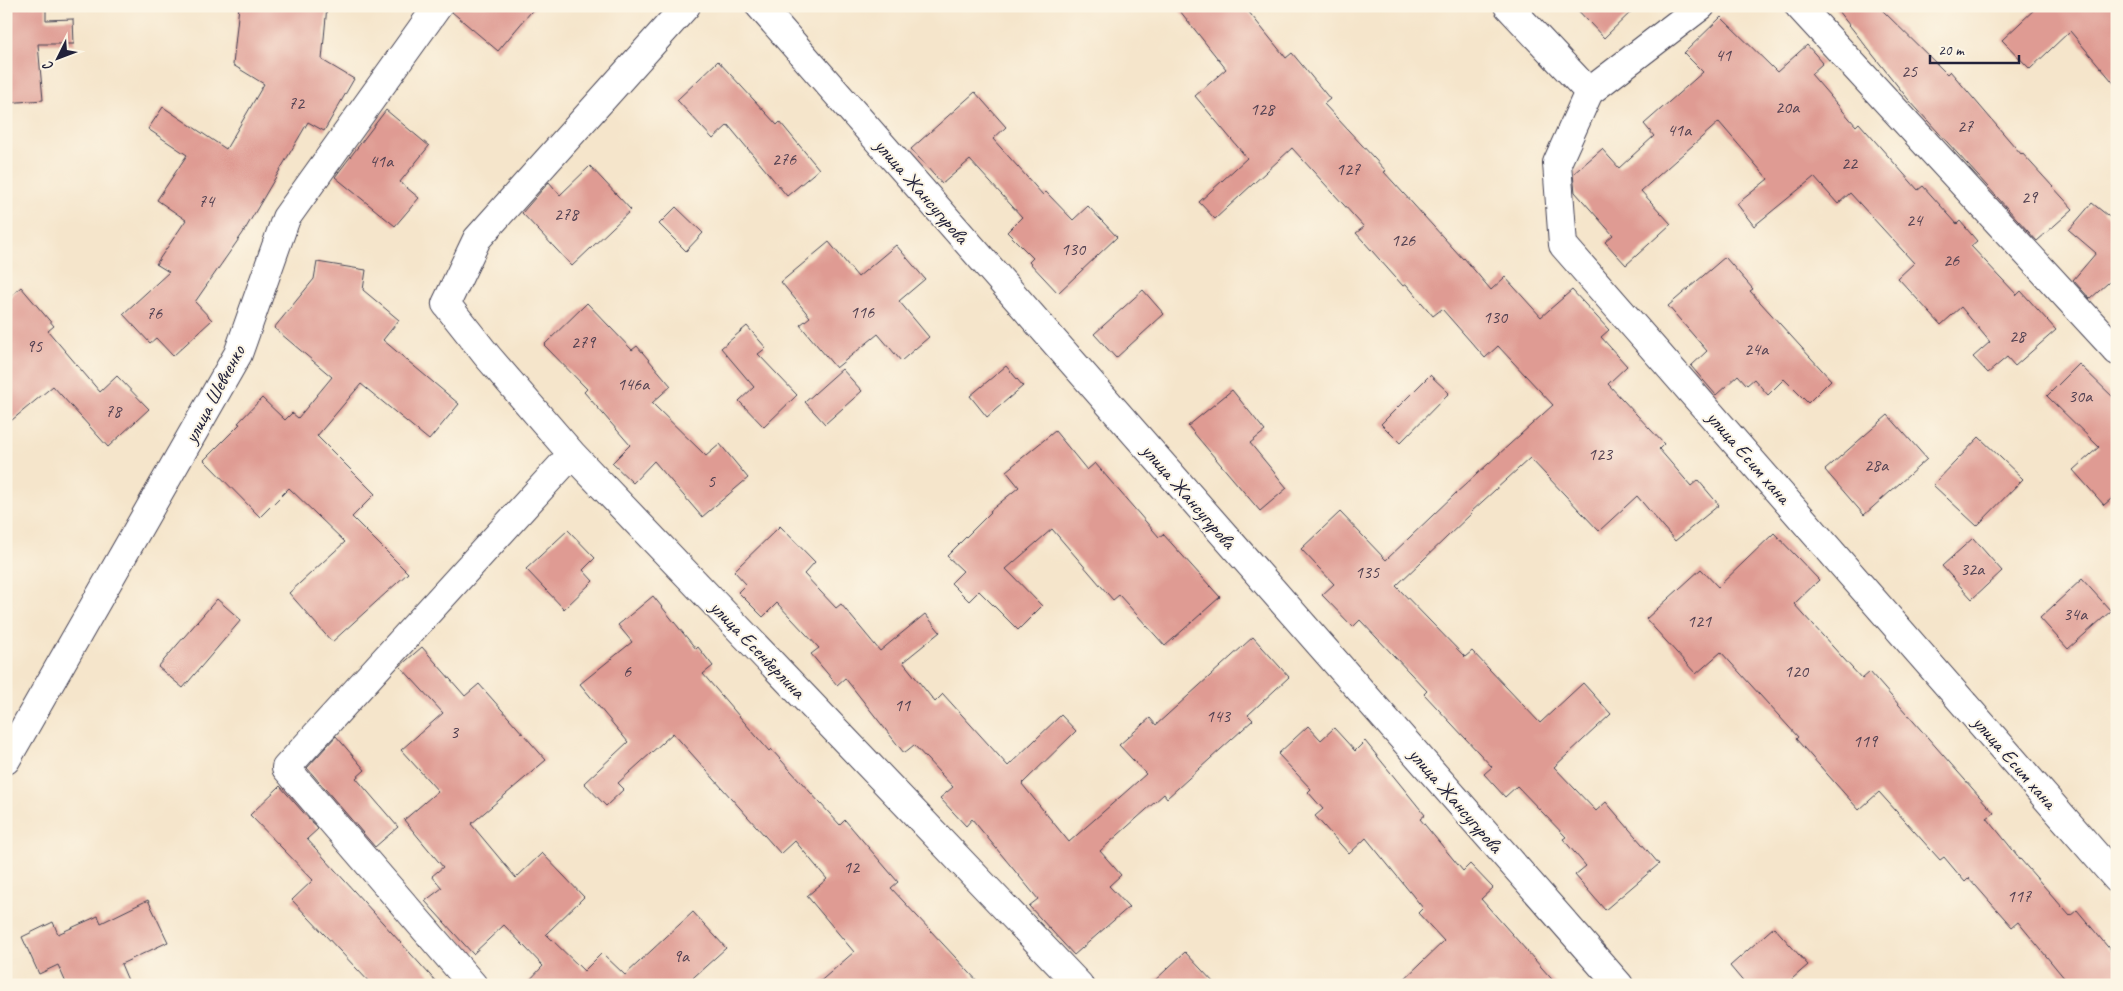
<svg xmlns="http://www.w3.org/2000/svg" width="2123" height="991" font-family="Caveat,sans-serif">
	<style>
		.building { fill: #df9b93 }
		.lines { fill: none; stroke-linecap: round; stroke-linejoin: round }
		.minor-casing { stroke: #423f51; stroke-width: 30 }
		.minor { stroke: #fff; stroke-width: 28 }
		.labels { text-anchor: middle; stroke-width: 4; stroke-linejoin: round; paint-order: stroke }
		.number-label { font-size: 18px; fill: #514051 }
		.street-label { font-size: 20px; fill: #22223b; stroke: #fcf5e5 }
	</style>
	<rect width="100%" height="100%" fill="#fcf5e5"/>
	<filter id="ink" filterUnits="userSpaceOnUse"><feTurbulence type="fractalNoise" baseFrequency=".02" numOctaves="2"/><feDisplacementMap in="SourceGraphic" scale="10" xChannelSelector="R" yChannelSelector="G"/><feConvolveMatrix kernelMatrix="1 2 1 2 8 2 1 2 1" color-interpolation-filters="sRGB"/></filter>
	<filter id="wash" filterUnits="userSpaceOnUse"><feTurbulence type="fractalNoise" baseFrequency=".0096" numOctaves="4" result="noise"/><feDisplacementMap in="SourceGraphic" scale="20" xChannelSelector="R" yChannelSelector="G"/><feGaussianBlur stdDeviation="1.12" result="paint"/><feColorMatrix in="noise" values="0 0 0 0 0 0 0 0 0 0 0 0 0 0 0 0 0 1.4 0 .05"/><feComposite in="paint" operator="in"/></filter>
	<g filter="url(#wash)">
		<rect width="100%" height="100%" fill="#f5e5cb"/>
		<g id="blocks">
			<path class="building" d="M 6,6 L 46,6 L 46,20 L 73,19 L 74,44 L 38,44 L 43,100 L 6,103 Z
				M 239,6 L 327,6 L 322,60 L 354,79 L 324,131 L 308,122 L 243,233 L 195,302 L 212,320 L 173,356 L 156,338 L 150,343 L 123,314 L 169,272 L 156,264 L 186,220 L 157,200 L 187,155 L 148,129 L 163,107 L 226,149 L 264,84 L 233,65 Z
				M 453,6 L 536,6 L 498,51 L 452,12 Z
				M 1176,6 L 1244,6 L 1286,58 L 1292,53 L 1330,99 L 1324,104 L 1386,171 L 1384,172 L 1463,259 L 1464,258 L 1491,290 L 1505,277 L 1541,317 L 1572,290 L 1609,330 L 1601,337 L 1627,366 L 1608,384 L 1664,444 L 1659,449 L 1691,486 L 1698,480 L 1719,505 L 1675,541 L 1637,496 L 1599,531 L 1530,458 L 1471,512 L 1472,513 L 1396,586 L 1465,657 L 1472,651 L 1540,723 L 1583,683 L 1611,714 L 1554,767 L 1596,811 L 1606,802 L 1659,864 L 1605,910 L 1575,875 L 1586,866 L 1563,839 L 1566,837 L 1517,786 L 1505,797 L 1484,774 L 1492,767 L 1424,694 L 1427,691 L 1360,620 L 1353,627 L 1322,595 L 1334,584 L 1301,549 L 1340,512 L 1386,560 L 1455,494 L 1553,405 L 1498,346 L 1485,358 L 1442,309 L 1433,316 L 1406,284 L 1403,286 L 1356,233 L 1364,227 L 1292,148 L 1215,219 L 1199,202 L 1247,158 L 1195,96 L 1226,69 Z
				M 1574,6 L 1637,6 L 1604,38 Z
				M 1834,6 L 1878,6 L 1947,74 L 1950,71 L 2021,154 L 2022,153 L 2073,209 L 2037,241 L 1908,99 Z
				M 2038,6 L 2117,6 L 2117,87 L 2070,31 L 2030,69 L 2002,40 Z
				M 1721,17 L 1777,72 L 1807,45 L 1823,63 L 1811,74 L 1856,126 L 1859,123 L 1918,190 L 1923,186 L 1957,224 L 1960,221 L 1977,241 L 1971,246 L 2017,295 L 2021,291 L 2056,330 L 2015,366 L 2007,357 L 1988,373 L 1973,357 L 1990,342 L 1961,307 L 1941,325 L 1898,278 L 1914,263 L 1850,193 L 1838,204 L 1814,177 L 1754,226 L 1737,204 L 1768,179 L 1719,122 L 1641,191 L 1671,224 L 1626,265 L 1605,242 L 1613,235 L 1575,192 L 1573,174 L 1602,149 L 1619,168 L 1654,136 L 1644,124 L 1703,72 L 1684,53 Z
				M 718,61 L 777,125 L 780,122 L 819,169 L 787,196 L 728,125 L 713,139 L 677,100 Z
				M 975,92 L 1006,127 L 993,139 L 1043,195 L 1046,192 L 1073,220 L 1088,206 L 1117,237 L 1058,293 L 1029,262 L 1033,258 L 1007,232 L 1022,217 L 970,160 L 942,184 L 911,149 Z
				M 386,110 L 429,146 L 400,182 L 419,198 L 395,226 L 335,177 Z
				M 590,166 L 631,210 L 572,266 L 522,213 L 549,182 L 560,195 Z
				M 2092,203 L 2117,223 L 2117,275 L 2090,299 L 2073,280 L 2096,253 L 2069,230 Z
				M 676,207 L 703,233 L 686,251 L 659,224 Z
				M 829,242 L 858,277 L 896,245 L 925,279 L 899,301 L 929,337 L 901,361 L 878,334 L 836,368 L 800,325 L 810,317 L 781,282 Z
				M 1725,257 L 1753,289 L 1750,291 L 1831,380 L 1808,403 L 1784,379 L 1768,395 L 1754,379 L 1747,385 L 1738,375 L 1716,395 L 1691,366 L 1707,351 L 1668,306 Z
				M 317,262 L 366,270 L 363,290 L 399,320 L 383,340 L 459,404 L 429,440 L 361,384 L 317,436 L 375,494 L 352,517 L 408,573 L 332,642 L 289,593 L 345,542 L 289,488 L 260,517 L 204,460 L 240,424 L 238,423 L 262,398 L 285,420 L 292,413 L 298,418 L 332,377 L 274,328 L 314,279 Z
				M 21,287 L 54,326 L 48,331 L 100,392 L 117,376 L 149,409 L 108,447 L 53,386 L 6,425 L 6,300 Z
				M 1143,290 L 1164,314 L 1116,358 L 1094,334 Z
				M 587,303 L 632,350 L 637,346 L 671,386 L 652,403 L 706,456 L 720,444 L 748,478 L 702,517 L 654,461 L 633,483 L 612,463 L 630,445 L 584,392 L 587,389 L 544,345 Z
				M 747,326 L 766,348 L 758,354 L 797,395 L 764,427 L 739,401 L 754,387 L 721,348 Z
				M 2079,364 L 2117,401 L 2117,494 L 2104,505 L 2073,470 L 2099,447 L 2047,396 Z
				M 1006,366 L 1023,386 L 987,417 L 970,396 Z
				M 842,369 L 862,391 L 825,424 L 805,402 Z
				M 1430,375 L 1449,393 L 1400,443 L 1381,424 Z
				M 1232,390 L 1265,431 L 1250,443 L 1287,488 L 1260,511 L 1188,426 Z
				M 1888,415 L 1927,459 L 1864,515 L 1825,470 Z
				M 1055,431 L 1087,470 L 1095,463 L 1159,537 L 1163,534 L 1220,597 L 1165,646 L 1119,595 L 1113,600 L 1052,529 L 1006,569 L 1042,606 L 1018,630 L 979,591 L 969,601 L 951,583 L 963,571 L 947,556 L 991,512 L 990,511 L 1019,487 L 1006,471 Z
				M 1979,437 L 2023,479 L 1977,526 L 1933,485 Z
				M 780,526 L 815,562 L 804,574 L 836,608 L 841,604 L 880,651 L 925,614 L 940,632 L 903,662 L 935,702 L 943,694 L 1008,766 L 1061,715 L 1076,731 L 1022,784 L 1069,842 L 1146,774 L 1119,745 L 1150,718 L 1156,725 L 1253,637 L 1289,677 L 1248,715 L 1253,720 L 1167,798 L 1164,794 L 1100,851 L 1121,875 L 1109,886 L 1129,907 L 1074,955 L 1029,906 L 1038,899 L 972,819 L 966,826 L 940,798 L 953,787 L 914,745 L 904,753 L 845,678 L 837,685 L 811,654 L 819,648 L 777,603 L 763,617 L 738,592 L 746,584 L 734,571 Z
				M 568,530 L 595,558 L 583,570 L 593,581 L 564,609 L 526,569 Z
				M 1774,533 L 1819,580 L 1794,604 L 1862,679 L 1870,672 L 1994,813 L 1987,818 L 2021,860 L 2070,916 L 2077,910 L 2117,958 L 2117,975 L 2106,985 L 2070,985 L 2018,922 L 2012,927 L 1969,878 L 1965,882 L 1944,857 L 1940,860 L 1879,792 L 1859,810 L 1796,739 L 1798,737 L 1721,652 L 1696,674 L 1646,619 L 1701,569 L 1718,587 Z
				M 1973,538 L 2002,571 L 1972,599 L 1942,566 Z
				M 2082,579 L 2111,611 L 2068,649 L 2040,618 Z
				M 653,596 L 696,649 L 698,647 L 713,666 L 703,674 L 769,751 L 771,749 L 840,825 L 845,820 L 898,882 L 891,888 L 981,985 L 816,985 L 854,952 L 807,896 L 827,879 L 795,841 L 781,854 L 673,733 L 618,783 L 624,789 L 606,806 L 584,783 L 628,742 L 580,684 L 632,642 L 618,625 Z
				M 217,599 L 241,620 L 183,688 L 158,667 Z
				M 422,647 L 465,696 L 479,684 L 546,760 L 471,824 L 516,878 L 542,853 L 584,897 L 546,934 L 584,971 L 602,953 L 625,975 L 693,912 L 726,948 L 685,985 L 525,985 L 543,966 L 504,925 L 473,954 L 425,901 L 442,888 L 432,876 L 443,867 L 404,820 L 438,791 L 401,750 L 443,713 L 400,666 Z
				M 1308,726 L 1321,740 L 1334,728 L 1355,751 L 1365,741 L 1425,815 L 1420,819 L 1463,871 L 1470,864 L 1493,888 L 1481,899 L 1557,985 L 1398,985 L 1444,941 L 1418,913 L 1423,908 L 1366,838 L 1349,854 L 1315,816 L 1323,809 L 1308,792 L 1311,789 L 1278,754 Z
				M 336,736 L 365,770 L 356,778 L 398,827 L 375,847 L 307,768 Z
				M 280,786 L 318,829 L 307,839 L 439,985 L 372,985 L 292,900 L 313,880 L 250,815 Z
				M 148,900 L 168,942 L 121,964 L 130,985 L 67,985 L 58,965 L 39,974 L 22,937 L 53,922 L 58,934 L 98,916 L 101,923 Z
				M 1774,927 L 1808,965 L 1785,985 L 1746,985 L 1730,966 Z
				M 1185,952 L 1216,985 L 1150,985 Z"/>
		</g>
	</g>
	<g filter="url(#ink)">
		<use href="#blocks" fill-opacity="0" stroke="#423f51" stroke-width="1"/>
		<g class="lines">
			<g class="minor-casing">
				<path id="minor" d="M 686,6 L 477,239 L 446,304 L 488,357 L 572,454 L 1079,985
					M 760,6 L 1619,985
					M 1508,6 L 1589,92 L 1557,163 L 1563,245 L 2117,879
					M 1799,6 L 2117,351
					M 1589,92 L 1701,6
					M 6,760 L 238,354 L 286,218 L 438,6
					M 473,985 L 286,768 L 572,454"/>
			</g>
			<use href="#minor" class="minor"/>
		</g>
	</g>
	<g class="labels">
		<g class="number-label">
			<text x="1723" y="61">41</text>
			<text x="1909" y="77">25</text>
			<text x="296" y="109">72</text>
			<text x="1787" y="113">20а</text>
			<text x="1262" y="115">128</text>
			<text x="1965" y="132">27</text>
			<text x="1679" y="136">41а</text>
			<text x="784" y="165">276</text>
			<text x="381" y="167">41а</text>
			<text x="1849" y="169">22</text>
			<text x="1348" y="175">127</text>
			<text x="2029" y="203">29</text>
			<text x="206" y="207">74</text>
			<text x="566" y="220">278</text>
			<text x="1914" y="226">24</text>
			<text x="1403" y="246">126</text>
			<text x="1073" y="255">130</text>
			<text x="1951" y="266">26</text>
			<text x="862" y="318">116</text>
			<text x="154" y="319">76</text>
			<text x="1495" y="323">130</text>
			<text x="2017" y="342">28</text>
			<text x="583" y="348">279</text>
			<text x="34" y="352">95</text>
			<text x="1756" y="355">24а</text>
			<text x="633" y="390">146а</text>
			<text x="2080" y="402">30а</text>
			<text x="113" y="417">78</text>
			<text x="1600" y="460">123</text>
			<text x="1876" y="471">28а</text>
			<text x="711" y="487">5</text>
			<text x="1972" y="575">32а</text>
			<text x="1367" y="578">135</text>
			<text x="2075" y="620">34а</text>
			<text x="1699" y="627">121</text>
			<text x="627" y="677">6</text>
			<text x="1796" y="677">120</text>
			<text x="902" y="711">11</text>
			<text x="1218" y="722">143</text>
			<text x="454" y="738">3</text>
			<text x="1865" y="747">119</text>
			<text x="851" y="873">12</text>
			<text x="2019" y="902">117</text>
			<text x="681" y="962">9а</text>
		</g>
		<g class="street-label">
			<text transform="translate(922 191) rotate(49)" y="7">улица Жансугурова</text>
			<text transform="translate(214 394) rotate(-62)" y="7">улица Шевченко</text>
			<text transform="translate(1749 457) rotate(49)" y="7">улица Есим хана</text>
			<text transform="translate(1189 496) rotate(49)" y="7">улица Жансугурова</text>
			<text transform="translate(758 649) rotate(46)" y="7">улица Есенберлина</text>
			<text transform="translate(2015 762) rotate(49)" y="7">улица Есим хана</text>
			<text transform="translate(1456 800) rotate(49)" y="7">улица Жансугурова</text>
		</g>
	</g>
	<rect width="2123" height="991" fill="none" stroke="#fcf5e5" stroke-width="25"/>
	<g transform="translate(58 58) rotate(228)" stroke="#fcf5e5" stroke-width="4" paint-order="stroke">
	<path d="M0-4L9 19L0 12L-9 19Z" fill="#22223b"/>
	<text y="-8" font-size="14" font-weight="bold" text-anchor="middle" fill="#22223b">С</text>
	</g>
	<path d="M1930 55v8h89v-8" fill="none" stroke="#22223b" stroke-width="2.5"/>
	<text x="1938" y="55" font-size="15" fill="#22223b" stroke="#fcf5e5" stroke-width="4" paint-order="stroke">20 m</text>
</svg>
